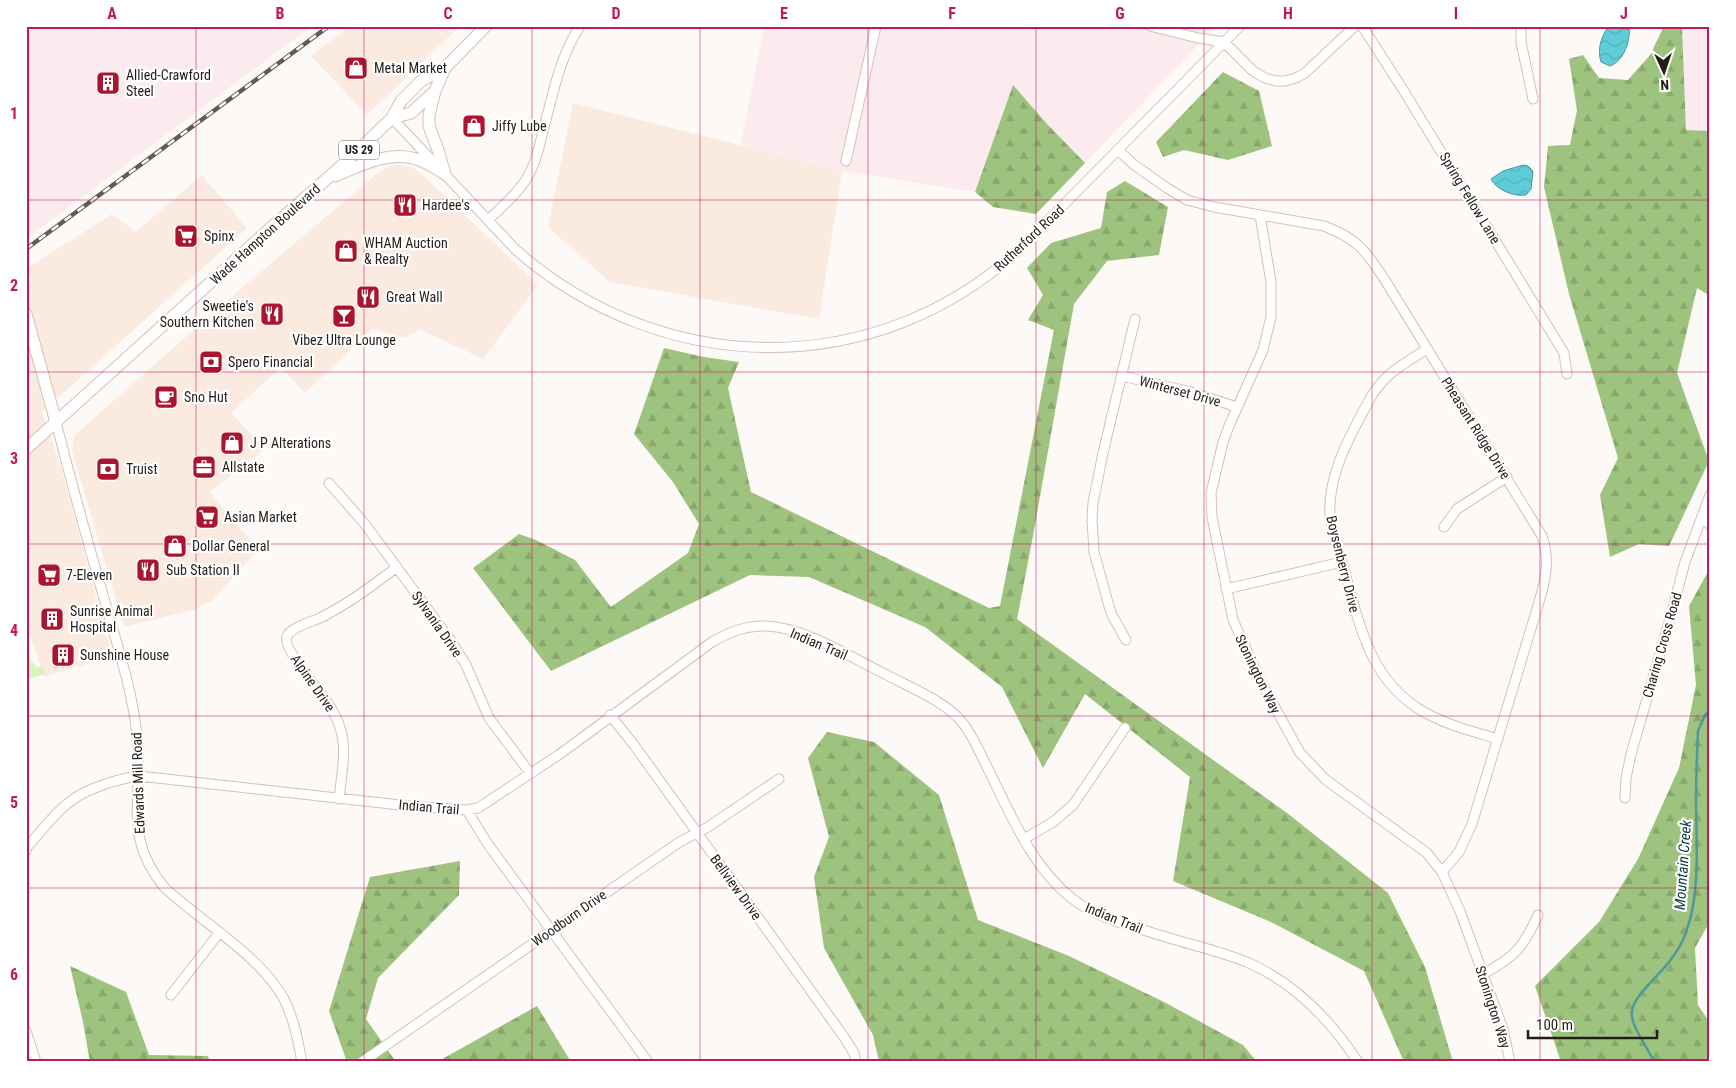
<svg xmlns="http://www.w3.org/2000/svg" width="1736" height="1088" font-family="'Roboto Condensed',sans-serif">
	<style>
		.built { fill: #fbeadf }
		.industrial { fill: #fcebee }
		.green { fill: #d8f5c0 }
		.forest { fill: url(#forest-firs) }
		.water { fill: url(#water-waves); stroke: #4e989f }
		.lines { fill: none; stroke-linecap: round; stroke-linejoin: round }
		.stream { stroke: #4e989f; stroke-width: 2.5 }
		.minor-casing { stroke: #d6c0b4; stroke-width: 11 }
		.major-casing { stroke: #d6c0b4; stroke-width: 13 }
		.minor { stroke: #fff; stroke-width: 9 }
		.major { stroke: #fff; stroke-width: 11 }
		.rail-casing { stroke: #615a57; stroke-width: 4.5 }
		.rail { stroke: #fff; stroke-width: 2.5; stroke-dasharray: 8; stroke-linecap: butt }
		.grid { fill: none; stroke: #c2185b; stroke-width: 1; stroke-opacity: 0.55 }
		.labels { text-anchor: middle; stroke-width: 4.5; stroke-linejoin: round; paint-order: stroke }
		.shield { fill: #fff; stroke: #66615e; stroke-width: 1 }
		.shield-label { font-size: 12px; font-weight: bold; fill: #251d19 }
		.poi-label { font-size: 14px; fill: #251d19; stroke: #fff; text-anchor: start }
		.street-label { font-size: 14px; fill: #251d19; stroke: #fff }
		.water-label { font-size: 15px; font-style: italic; fill: #063d41; stroke: #fff }
		.neatline { fill: none; stroke: #c2185b; stroke-width: 2 }
		.grid-label { font-size: 16px; text-anchor: middle; font-weight: bold; fill: #c2185b }
	</style>
	<defs>
		<pattern id="forest-firs" width="22" height="20" patternUnits="userSpaceOnUse" patternTransform="scale(1.25)"><rect width="22" height="20" fill="#9ec37e"/><path d="M5 1l3.5 6h-7zM16 11l3.5 6h-7z" fill="#88a76c"/></pattern>
		<pattern id="water-waves" width="16" height="10" patternUnits="userSpaceOnUse" patternTransform="scale(1.25)"><rect width="16" height="10" fill="#5fcdd8"/><path d="M0 5q4-4 8 0t8 0" fill="none" stroke="#52b0b9"/></pattern>
	</defs>
	<rect width="100%" height="100%" fill="#fdf9f6"/>
	<path class="built" d="M 350,26 L 460,26 L 367,115 L 311,56 Z
		M 573,103 L 842,171 L 819,319 L 610,282 L 548,227 Z
		M 393,164 L 412,167 L 423,175 L 538,285 L 483,359 L 419,329 L 406,338 L 372,329 L 305,393 L 281,367 L 231,413 L 265,449 L 210,492 L 258,550 L 213,600 L 193,610 L 124,627 L 72,450 L 75,435 L 223,304 L 379,172 Z
		M 202,175 L 247,228 L 42,412 L 60,464 L 112,656 L 44,677 L 26,623 L 26,269 L 112,214 L 136,232 Z"/>
	<path class="industrial" d="M 26,26 L 312,26 L 26,239 Z
		M 764,26 L 1216,26 L 1085,163 L 1048,125 L 1013,86 L 975,192 L 842,171 L 741,145 Z
		M 1682,26 L 1710,26 L 1710,131 L 1686,130 Z"/>
	<path class="green" d="M 29,654 L 31,661 L 37,667 L 43,666 L 45,674 L 26,680 L 26,655 Z"/>
	<path class="forest" d="M 1664,26 L 1682,26 L 1686,130 L 1710,131 L 1710,296 L 1697,288 L 1677,373 L 1709,461 L 1669,546 L 1639,544 L 1610,557 L 1600,495 L 1618,458 L 1569,294 L 1544,187 L 1548,146 L 1570,145 L 1577,110 L 1569,59 L 1583,55 L 1599,78 L 1628,80 L 1650,55 Z
		M 1223,72 L 1259,91 L 1272,146 L 1228,160 L 1184,150 L 1163,157 L 1156,142 Z
		M 1013,85 L 1048,125 L 1085,163 L 1036,214 L 993,207 L 975,192 Z
		M 1125,181 L 1168,207 L 1159,255 L 1107,261 L 1074,304 L 1033,536 L 1017,619 L 1287,813 L 1388,893 L 1425,967 L 1453,1062 L 1404,1062 L 1364,971 L 1271,922 L 1173,881 L 1190,777 L 1085,694 L 1043,768 L 1002,687 L 925,627 L 809,577 L 750,575 L 551,671 L 473,568 L 519,534 L 536,540 L 575,560 L 611,607 L 688,553 L 699,524 L 673,482 L 634,434 L 664,348 L 704,357 L 739,362 L 728,388 L 751,492 L 989,608 L 1000,606 L 1054,330 L 1028,320 L 1043,295 L 1027,268 L 1051,243 L 1101,228 L 1107,192 Z
		M 1710,568 L 1710,921 L 1695,948 L 1698,1005 L 1710,1023 L 1710,1062 L 1561,1062 L 1535,986 L 1599,922 L 1638,859 L 1679,768 L 1696,685 L 1689,606 Z
		M 827,732 L 874,742 L 939,795 L 978,920 L 1069,956 L 1166,1003 L 1243,1045 L 1257,1062 L 879,1062 L 873,1035 L 824,948 L 814,877 L 829,837 L 808,758 Z
		M 460,861 L 459,895 L 378,978 L 366,1019 L 396,1062 L 347,1062 L 329,1011 L 370,877 Z
		M 70,966 L 126,992 L 149,1055 L 208,1056 L 210,1062 L 90,1062 L 83,1022 Z
		M 537,1006 L 571,1062 L 437,1062 Z"/>
	<path class="water" d="M 1609,26 L 1629,26 C 1631,40 1624,61 1610,66 L 1601,62 C 1597,49 1601,36 1609,26 Z
		M 1523,165 L 1528,166 L 1533,171 L 1531,189 L 1526,195 C 1515,197 1496,190 1491,179 L 1503,171 Z"/>
	<g class="lines">
		<path class="stream" d="M 1654,1062 C 1648,1047 1629,1025 1632,1010 C 1635,995 1660,974 1669,962 C 1676,953 1683,942 1686,932 C 1701,893 1696,841 1696,800 C 1696,777 1697,754 1698,731 L 1704,717 L 1710,709"/>
		<g class="minor-casing">
			<path id="minor" d="M 1150,26 L 1198,38 L 1224,42 L 1253,71 L 1265,78 L 1276,81 L 1285,81 L 1296,78 L 1305,73 L 1355,26
				M 1362,26 L 1402,88 L 1564,353 L 1567,374
				M 1521,26 L 1521,42 L 1533,99
				M 392,118 L 516,250 C 663,379 878,382 1022,247 L 1240,26
				M 1118,150 L 1133,164 L 1167,188 L 1187,200 L 1214,207 L 1324,226 C 1358,239 1365,250 1385,280 L 1542,536 C 1550,559 1546,579 1539,602 L 1472,824 L 1459,852 L 1442,872
				M 846,161 L 876,26
				M 1260,215 L 1271,282 L 1271,317 L 1263,350 L 1229,426 L 1223,442 L 1211,493 L 1212,517 L 1233,620 L 1261,682 L 1300,753 L 1326,780 L 1427,853 L 1442,872 L 1460,911 L 1503,1029 L 1510,1062
				M 488,220 C 501,208 515,196 525,181 C 535,166 539,148 543,131 C 553,95 559,58 580,26
				M 1427,349 C 1404,364 1385,373 1371,397 C 1351,434 1327,474 1330,517 C 1336,541 1343,566 1350,591 C 1362,637 1376,682 1419,709 C 1443,724 1471,731 1498,739
				M 1122,376 L 1187,391 L 1237,407
				M 56,422 C 72,485 89,547 107,609 C 120,655 136,702 138,750 C 141,806 125,839 164,887 C 201,922 260,955 284,999 C 294,1019 298,1041 302,1062
				M 329,483 L 364,523 L 451,641 L 466,665 L 489,718 L 530,773
				M 1702,517 L 1710,525
				M 1444,527 L 1457,509 L 1507,477
				M 1226,589 L 1342,562
				M 1126,640 L 1112,615 L 1109,606 L 1094,552 L 1092,520 L 1093,503 L 1103,453 L 1135,319
				M 610,715 L 634,745 L 844,1037 L 854,1053 L 856,1062
				M 1625,798 L 1626,778 L 1631,754 L 1670,619 L 1685,562 L 1710,495
				M 339,799 C 343,760 351,738 328,703 C 321,693 281,647 287,636 C 292,627 311,622 320,618 C 348,604 372,586 397,567
				M 467,810 L 487,843 L 648,1062
				M 1024,839 L 1053,822 L 1073,805 L 1125,728
				M 26,851 L 27,847 C 40,833 52,816 67,804 C 84,789 117,779 139,776 L 409,806 L 467,810 L 478,808 L 560,754 L 712,642 C 730,632 746,625 767,626 C 806,628 850,657 885,674 C 909,687 945,701 962,722 C 973,736 980,753 988,769 C 1011,815 1032,868 1074,900 C 1095,916 1124,924 1150,932 C 1182,943 1218,950 1249,963 C 1294,983 1331,1021 1358,1062
				M 1483,974 C 1515,957 1523,948 1538,915
				M 171,995 L 219,933
				M 26,1031 L 36,1062
				M 362,1062 L 678,843 L 708,827 L 779,779"/>
		</g>
		<g class="major-casing">
			<path id="major" d="M 435,91 L 429,115 L 429,126 L 438,150 L 445,174
				M 392,118 L 411,113 L 435,91 L 445,68
				M 335,176 C 363,164 394,148 424,162 C 431,165 438,170 445,174
				M 26,314 L 56,422
				M 26,449 L 274,225 L 346,162 L 392,118 L 401,101 L 421,81 L 445,68 L 486,26"/>
		</g>
		<use href="#minor" class="minor"/>
		<use href="#major" class="major"/>
		<g class="rail-casing">
			<path id="rail" d="M 26,249 L 329,26"/>
		</g>
		<use href="#rail" class="rail"/>
	</g>
	<path class="grid" d="M 196,26 L 196,1062M 364,26 L 364,1062M 532,26 L 532,1062M 700,26 L 700,1062M 868,26 L 868,1062M 1036,26 L 1036,1062M 1204,26 L 1204,1062M 1372,26 L 1372,1062M 1540,26 L 1540,1062M 26,200 L 1710,200M 26,372 L 1710,372M 26,544 L 1710,544M 26,716 L 1710,716M 26,888 L 1710,888"/>
	<defs>
		<g id="shop-square" transform="scale(1.25)"><rect x="-9" y="-9" width="18" height="18" rx="4" fill="#aa142e" stroke="#fff"/><path d="M-5-2.5h2.3a2.7 3.5 0 0 1 5.4 0H5L5.5 6h-11ZM-1.5-2.5h3a1.5 2.3 0 0 0-3 0Z" fill="#fff"/></g>
		<g id="building-square" transform="scale(1.25)"><rect x="-9" y="-9" width="18" height="18" rx="4" fill="#aa142e" stroke="#fff"/><path d="M-4-6H4V6H1V3H-1V6H-4ZM-2.5-4.3h1.7v1.8h-1.7ZM.8-4.3h1.7v1.8H.8ZM-2.5-1h1.7V.8h-1.7ZM.8-1h1.7V.8H.8Z" fill="#fff"/></g>
		<g id="restaurant-square" transform="scale(1.25)"><rect x="-9" y="-9" width="18" height="18" rx="4" fill="#aa142e" stroke="#fff"/><path d="M-5-6h1v4h1v-4h1v4h1v-4h1v5L-1.5 .5V6h-2V.5L-5-1ZM5-6V6H3V1.5H1.5Q1.5-4 5-6Z" fill="#fff"/></g>
		<g id="supermarket-square" transform="scale(1.25)"><rect x="-9" y="-9" width="18" height="18" rx="4" fill="#aa142e" stroke="#fff"/><path d="M-6-5.5h2.5l.6 2H6L4.5 2H-2.5L-4.4-4H-6ZM-1.5 3.2a1.3 1.3 0 1 0 .1 0ZM3 3.2a1.3 1.3 0 1 0 .1 0Z" fill="#fff"/></g>
		<g id="bar-square" transform="scale(1.25)"><rect x="-9" y="-9" width="18" height="18" rx="4" fill="#aa142e" stroke="#fff"/><path d="M-6-5H6L.8 .8V4.5H3.5V6h-7V4.5H-.8V.8Z" fill="#fff"/></g>
		<g id="bank-square" transform="scale(1.25)"><rect x="-9" y="-9" width="18" height="18" rx="4" fill="#aa142e" stroke="#fff"/><path d="M-6-4H6V4H-6ZM0-2.3a2.3 2.3 0 1 0 0 4.6a2.3 2.3 0 1 0 0-4.6Z" fill="#fff"/></g>
		<g id="cafe-square" transform="scale(1.25)"><rect x="-9" y="-9" width="18" height="18" rx="4" fill="#aa142e" stroke="#fff"/><path d="M-5.5-4.5H6V0H3Q3 3.5 0 3.5H-2.5Q-5.5 3.5-5.5 0ZM3-3.2v2h1.7v-2ZM-6 4.5H4V6H-6Z" fill="#fff"/></g>
		<g id="office-square" transform="scale(1.25)"><rect x="-9" y="-9" width="18" height="18" rx="4" fill="#aa142e" stroke="#fff"/><path d="M-6-3h4V-5.5h4V-3h4V5H-6ZM-1-4.5V-3h2v-1.5ZM-6 0V1H6V0Z" fill="#fff"/></g>
	</defs>
	<g fill-rule="evenodd">
		<use href="#shop-square" x="356" y="68"/>
		<use href="#building-square" x="108" y="83"/>
		<use href="#shop-square" x="474" y="126"/>
		<use href="#restaurant-square" x="405" y="205"/>
		<use href="#supermarket-square" x="186" y="236"/>
		<use href="#shop-square" x="346" y="251"/>
		<use href="#restaurant-square" x="368" y="297"/>
		<use href="#restaurant-square" x="272" y="314"/>
		<use href="#bar-square" x="344" y="316"/>
		<use href="#bank-square" x="211" y="362"/>
		<use href="#cafe-square" x="166" y="397"/>
		<use href="#shop-square" x="232" y="443"/>
		<use href="#office-square" x="204" y="467"/>
		<use href="#bank-square" x="108" y="469"/>
		<use href="#supermarket-square" x="207" y="517"/>
		<use href="#shop-square" x="175" y="546"/>
		<use href="#restaurant-square" x="148" y="570"/>
		<use href="#supermarket-square" x="49" y="575"/>
		<use href="#building-square" x="52" y="619"/>
		<use href="#building-square" x="63" y="655"/>
	</g>
	<g class="labels">
		<rect class="shield" x="339" y="140.5" width="40" height="19" rx="4"/>
		<g class="shield-label">
			<text x="359" y="154">US 29</text>
		</g>
		<g class="poi-label">
			<text x="374" y="73">Metal Market</text>
			<text x="126" y="80">Allied-Crawford<tspan x="126" dy="16">Steel</tspan></text>
			<text x="492" y="131">Jiffy Lube</text>
			<text x="422" y="210">Hardee's</text>
			<text x="204" y="241">Spinx</text>
			<text x="364" y="248">WHAM Auction<tspan x="364" dy="16">&amp; Realty</tspan></text>
			<text x="386" y="302">Great Wall</text>
			<text x="254" y="311" text-anchor="end">Sweetie's<tspan x="254" dy="16">Southern Kitchen</tspan></text>
			<text x="344" y="345" text-anchor="middle">Vibez Ultra Lounge</text>
			<text x="228" y="367">Spero Financial</text>
			<text x="184" y="402">Sno Hut</text>
			<text x="250" y="448">J P Alterations</text>
			<text x="222" y="472">Allstate</text>
			<text x="126" y="474">Truist</text>
			<text x="224" y="522">Asian Market</text>
			<text x="192" y="551">Dollar General</text>
			<text x="166" y="575">Sub Station II</text>
			<text x="66" y="580">7-Eleven</text>
			<text x="70" y="616">Sunrise Animal<tspan x="70" dy="16">Hospital</tspan></text>
			<text x="80" y="660">Sunshine House</text>
		</g>
		<g class="street-label">
			<text transform="translate(1470 198) rotate(59)" y="5">Spring Fellow Lane</text>
			<text transform="translate(265 234) rotate(-42)" y="5">Wade Hampton Boulevard</text>
			<text transform="translate(1029 238) rotate(-43)" y="5">Rutherford Road</text>
			<text transform="translate(1180 391) rotate(15)" y="5">Winterset Drive</text>
			<text transform="translate(1476 428) rotate(58)" y="5">Pheasant Ridge Drive</text>
			<text transform="translate(1343 564) rotate(76)" y="5">Boysenberry Drive</text>
			<text transform="translate(437 624) rotate(55)" y="5">Sylvania Drive</text>
			<text transform="translate(819 644) rotate(23)" y="5">Indian Trail</text>
			<text transform="translate(1662 645) rotate(-74)" y="5">Charing Cross Road</text>
			<text transform="translate(1258 674) rotate(64)" y="5">Stonington Way</text>
			<text transform="translate(313 683) rotate(55)" y="5">Alpine Drive</text>
			<text transform="translate(138 783) rotate(-92)" y="5">Edwards Mill Road</text>
			<text transform="translate(429 807) rotate(5)" y="5">Indian Trail</text>
			<text transform="translate(736 887) rotate(54)" y="5">Bellview Drive</text>
			<text transform="translate(569 918) rotate(-35)" y="5">Woodburn Drive</text>
			<text transform="translate(1114 918) rotate(22)" y="5">Indian Trail</text>
			<text transform="translate(1493 1007) rotate(72)" y="5">Stonington Way</text>
		</g>
		<g class="water-label">
			<text transform="translate(1683 865) rotate(-86)" y="5">Mountain Creek</text>
		</g>
	</g>
	<rect width="1736" height="1088" fill="none" stroke="#ffffff" stroke-width="55"/>
	<g transform="translate(1664 72) rotate(177)" stroke="#ffffff" stroke-width="4" paint-order="stroke">
	<path d="M0-4L9 19L0 12L-9 19Z" fill="#251d19"/>
	<text y="-8" font-size="14" font-weight="bold" text-anchor="middle" fill="#251d19">N</text>
	</g>
	<path d="M1528 1030v8h129v-8" fill="none" stroke="#251d19" stroke-width="2.5"/>
	<text x="1536" y="1030" font-size="15" fill="#251d19" stroke="#ffffff" stroke-width="4" paint-order="stroke">100 m</text>
	<rect x="28" y="28" width="1680" height="1032" class="neatline"/>
	<g class="grid-label">
		<text x="112" y="19">A</text>
		<text x="280" y="19">B</text>
		<text x="448" y="19">C</text>
		<text x="616" y="19">D</text>
		<text x="784" y="19">E</text>
		<text x="952" y="19">F</text>
		<text x="1120" y="19">G</text>
		<text x="1288" y="19">H</text>
		<text x="1456" y="19">I</text>
		<text x="1624" y="19">J</text>
		<text x="14" y="119">1</text>
		<text x="14" y="291">2</text>
		<text x="14" y="464">3</text>
		<text x="14" y="636">4</text>
		<text x="14" y="808">5</text>
		<text x="14" y="980">6</text>
	</g>
</svg>
